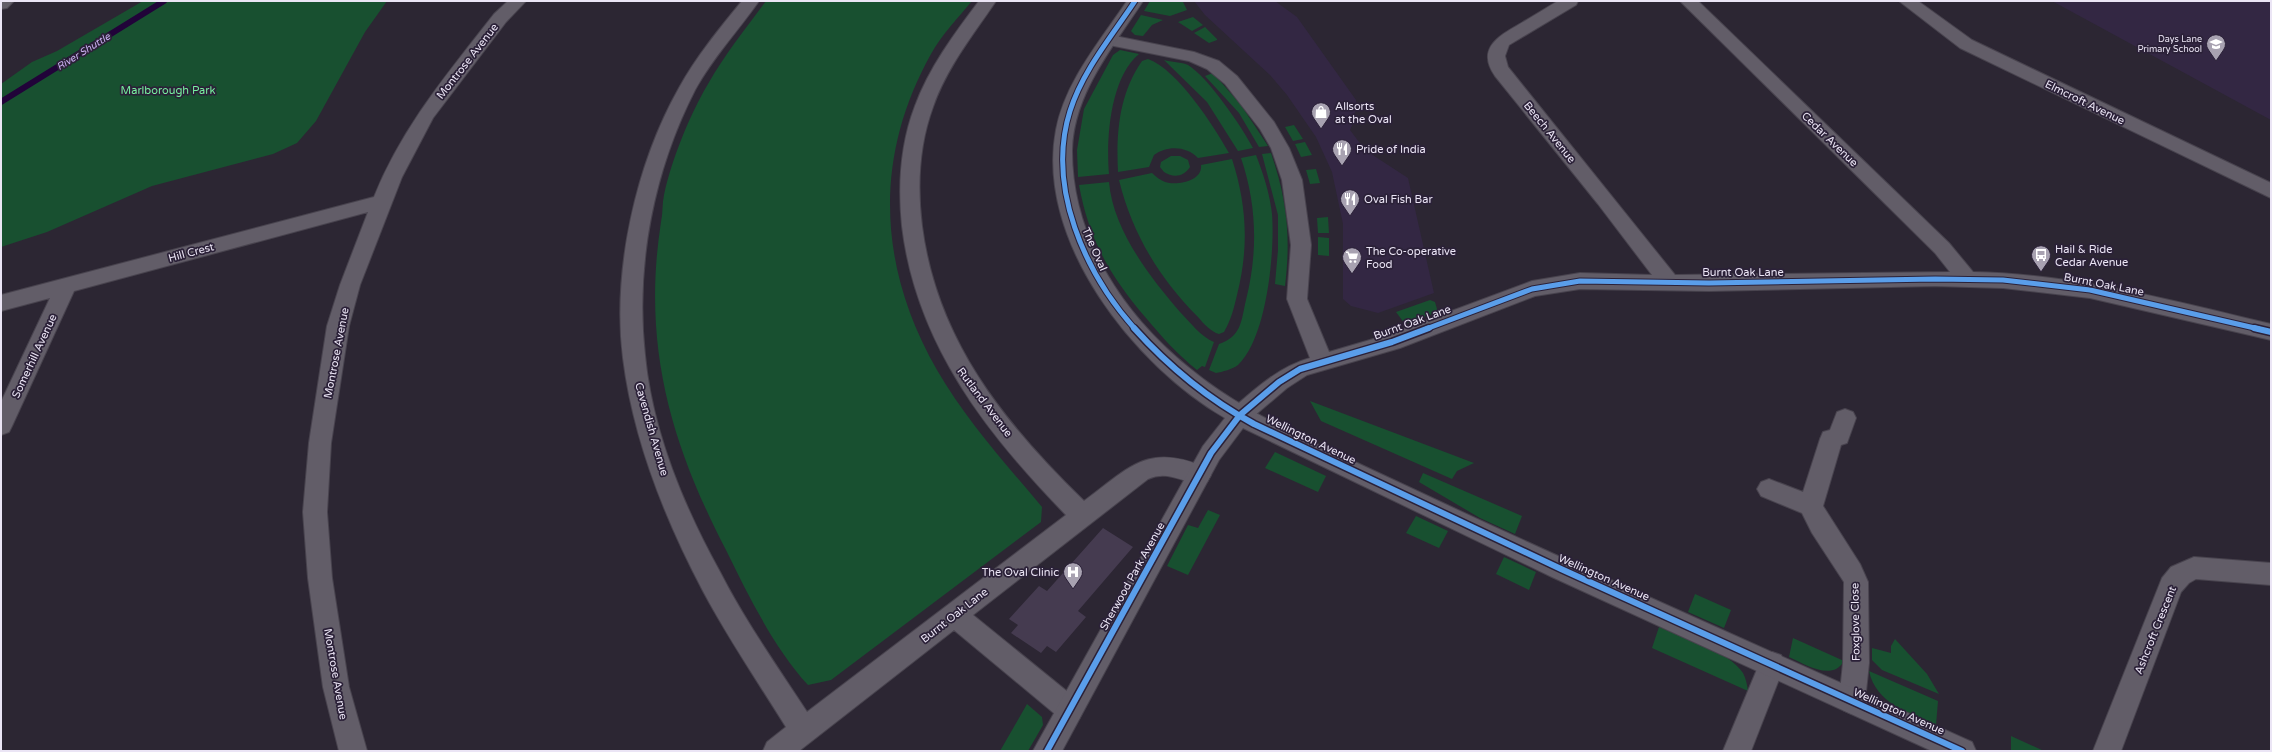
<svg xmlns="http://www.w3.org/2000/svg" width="2272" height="752" font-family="'Varela Round',sans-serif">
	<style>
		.built { fill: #332743 }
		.green { fill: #185030 }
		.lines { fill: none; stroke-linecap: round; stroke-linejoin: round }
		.stream { stroke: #210339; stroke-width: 6 }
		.building { fill: #453b50 }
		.minor-casing { stroke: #48434e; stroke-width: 2 }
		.tertiary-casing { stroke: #48434e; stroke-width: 2 }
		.minor { fill: #625d68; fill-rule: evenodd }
		.tertiary { fill: #625d68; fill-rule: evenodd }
		.cycleway-far1-casing { stroke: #2b2138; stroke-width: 7 }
		.cycleway-casing { stroke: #2b2138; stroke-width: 9 }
		.cycleway-far1 { stroke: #5a9eea; stroke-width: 5 }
		.cycleway { stroke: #5a9eea; stroke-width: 6 }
		.labels { text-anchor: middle; stroke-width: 3.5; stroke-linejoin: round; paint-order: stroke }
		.far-poi-label { font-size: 9px; fill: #ebe5f5; stroke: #2b2138; text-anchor: end }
		.far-water-label { font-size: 10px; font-style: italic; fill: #ccb1f3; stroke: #2b2138 }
		.street-label { font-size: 11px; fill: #ebe5f5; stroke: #2b2138 }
		.park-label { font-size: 11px; fill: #78f1a0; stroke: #2b2138 }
		.poi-label { font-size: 11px; fill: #ebe5f5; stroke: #2b2138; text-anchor: start }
	</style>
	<rect width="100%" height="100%" fill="#2c2633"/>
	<path class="built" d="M 1194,1 L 1275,1 L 1297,17 L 1356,100 L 1357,109 L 1353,116 L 1355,119 L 1350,130 L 1365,150 L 1408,178 L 1434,293 L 1378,313 L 1351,306 L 1343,299 L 1343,224 L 1332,172 L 1316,137 L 1287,95 L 1270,75 L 1205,15 Z
		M 2052,1 L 2271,1 L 2271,120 Z"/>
	<path class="green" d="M 143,1 L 387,1 L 365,32 L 316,121 L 297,143 L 273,154 L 152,186 L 47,232 L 1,247 L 1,84 L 32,62 L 57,51 Z
		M 766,1 L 972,1 C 958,18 942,34 931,54 C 873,158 878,267 937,370 C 966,420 1005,463 1042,507 L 1041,522 L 831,680 L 808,685 C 774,648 748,595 726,550 C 670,442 642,344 661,222 C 663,213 662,204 664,195 C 671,161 690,114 708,84 C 725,54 746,28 766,1 Z
		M 1150,1 L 1183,2 L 1187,10 L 1170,16 L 1144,11 Z
		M 1141,15 L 1163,20 L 1152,25 L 1143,36 L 1135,35 L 1131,31 Z
		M 1193,17 L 1203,25 L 1192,31 L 1178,22 Z
		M 1205,27 L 1217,39 L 1217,40 L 1209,43 L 1194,33 Z
		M 1120,50 L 1139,54 C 1110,78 1106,139 1109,174 L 1078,177 L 1077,150 L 1084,109 L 1113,55 Z
		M 1148,59 C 1178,70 1213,125 1229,153 L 1198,158 C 1187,146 1167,145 1154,155 L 1149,167 L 1118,172 C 1116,133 1119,94 1142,61 Z
		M 1164,60 C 1171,62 1182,62 1188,65 C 1208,77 1242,127 1253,148 L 1238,151 L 1207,102 Z
		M 1213,73 L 1241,105 L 1268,146 L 1259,147 L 1239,113 L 1205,76 Z
		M 1294,125 L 1303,139 L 1293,141 L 1285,127 Z
		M 1305,142 L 1312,155 L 1301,157 L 1295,144 Z
		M 1271,153 C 1287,200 1291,236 1285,286 L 1275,284 L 1278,250 L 1278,215 L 1262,154 Z
		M 1256,155 C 1263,173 1270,194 1272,214 C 1275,251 1267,338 1238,365 C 1233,369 1222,372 1216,373 L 1209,370 L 1219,344 C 1242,336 1241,321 1246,300 C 1258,252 1257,205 1241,158 Z
		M 1171,156 L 1180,156 L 1188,160 L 1190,167 C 1184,177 1173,178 1164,172 L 1160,167 L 1161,162 Z
		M 1232,159 C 1247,205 1249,248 1237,295 C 1234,308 1231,320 1224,332 L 1219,334 C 1211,332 1203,323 1198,317 C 1159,278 1132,233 1119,180 L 1152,173 C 1156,177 1160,180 1165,182 C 1177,186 1203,181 1201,165 Z
		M 1316,169 L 1320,183 L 1310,184 L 1306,170 Z
		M 1109,182 C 1113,230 1150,277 1180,312 C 1190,322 1201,337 1214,342 L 1205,367 L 1202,366 L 1197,370 C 1178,355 1161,336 1146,318 C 1110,276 1089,240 1079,185 Z
		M 1328,217 L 1329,233 L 1318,233 L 1317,218 Z
		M 1318,237 L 1329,238 L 1329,256 L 1318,255 Z
		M 1430,300 L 1435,302 L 1437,309 L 1435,313 L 1405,324 L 1396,312 Z
		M 1310,401 L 1474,463 L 1457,471 L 1452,479 L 1321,421 Z
		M 1275,452 L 1326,476 L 1318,492 L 1265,468 Z
		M 1423,473 L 1522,516 L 1515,534 L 1480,518 L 1419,482 Z
		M 1208,510 L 1220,515 L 1188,575 L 1167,566 L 1188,525 L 1198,528 Z
		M 1416,516 L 1448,531 L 1439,548 L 1406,533 Z
		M 1504,557 L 1536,572 L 1529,590 L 1496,574 Z
		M 1695,594 L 1731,610 L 1724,628 L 1688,612 Z
		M 1659,627 C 1682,637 1730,652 1743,673 C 1746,679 1747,684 1748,691 L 1652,648 Z
		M 1793,638 L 1844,661 C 1832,682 1805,664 1789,657 Z
		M 1895,639 L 1927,674 L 1939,694 L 1882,670 L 1872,660 L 1872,648 L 1891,653 L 1891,646 Z
		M 1869,671 L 1938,701 L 1936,725 C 1909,712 1876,704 1869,671 Z
		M 1027,704 L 1042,717 L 1043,725 L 1028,751 L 1000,751 Z
		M 2011,736 L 2044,751 L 2011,751 Z"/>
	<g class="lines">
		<path class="stream" d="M 1,102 L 164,1"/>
	</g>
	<path class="building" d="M 1103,528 L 1133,547 L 1078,611 L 1086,617 L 1056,652 L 1047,646 L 1041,653 L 1011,633 L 1018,625 L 1009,619 L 1039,586 L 1047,591 Z"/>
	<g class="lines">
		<g class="minor-casing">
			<path id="minor" d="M 1,1 L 14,1 L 7,8 L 1,9 Z
				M 508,1 L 526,1 L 506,22 L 433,118 L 402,177 L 360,285 L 349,326 L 331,443 L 327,512 L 332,578 L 349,687 L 367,751 L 339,751 L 323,687 L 308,578 L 303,512 L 309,443 L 327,326 L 340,285 L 368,212 L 74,291 L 12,426 L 9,432 L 1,435 L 1,402 L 50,298 L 1,311 L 1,295 L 374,197 C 402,127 448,73 494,14 Z
				M 742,1 L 759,1 C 738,31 713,57 695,90 C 654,170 635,265 645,355 C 652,430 684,507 720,572 C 745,621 777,666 807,712 L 1066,515 C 986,433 916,343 902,226 C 898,186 900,145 915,106 C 929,68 954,34 979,1 L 996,1 C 973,35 947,67 933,107 C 919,145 917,186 922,226 C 937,341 1004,423 1084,501 C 1130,467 1148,442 1207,468 L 1211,475 L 1207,482 C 1188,488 1171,468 1148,479 L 973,615 L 1079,701 L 1083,710 L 1079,719 L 1070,723 L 1061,719 L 954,630 L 799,751 L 763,751 L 767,742 L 786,727 C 758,682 728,638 703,591 C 665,519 633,439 623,358 C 612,271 636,164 679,88 C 696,57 719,29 742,1 Z
				M 1558,1 L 1578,1 L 1576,5 L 1509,45 L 1505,56 L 1508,67 L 1675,275 L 1950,272 L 1935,253 L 1680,1 L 1698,1 L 1949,243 L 1973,272 C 2075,274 2173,301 2271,324 L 2271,340 L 2090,298 L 2003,288 L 1935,286 L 1709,291 L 1580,289 L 1535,296 L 1400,348 L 1307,375 L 1287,388 L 1248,421 L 1240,424 L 1232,421 L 1229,415 L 1232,409 C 1256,388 1279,367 1310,358 L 1287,299 L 1291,245 L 1282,180 L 1271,148 L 1260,129 L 1225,84 L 1207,69 L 1189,61 L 1104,44 L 1101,40 L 1104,36 L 1110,35 L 1194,52 L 1219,61 L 1237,76 L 1274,122 L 1289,148 L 1302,180 L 1311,245 L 1307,299 L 1329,352 L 1387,335 L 1532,281 L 1580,273 L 1652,275 L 1598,204 L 1495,76 C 1475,47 1501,35 1523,22 C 1535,15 1546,8 1558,1 Z
				M 1899,1 L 1918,1 L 1972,40 L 2271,183 L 2271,198 L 1960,48 Z
				M 1845,409 L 1853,412 L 1856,418 L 1847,443 L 1841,445 L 1823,506 L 1860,564 L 1868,582 L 1869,663 L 1865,701 L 1861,710 L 1852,714 L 1843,710 L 1839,701 L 1843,663 L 1844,582 L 1812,533 L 1802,513 L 1761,496 L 1757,489 L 1761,482 L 1769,479 L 1803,492 L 1820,439 L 1823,432 L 1830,430 L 1837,412 Z
				M 2194,557 L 2271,563 L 2271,585 L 2196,579 L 2189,583 L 2181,592 L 2121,751 L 2093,751 L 2162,578 L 2171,567 Z
				M 1772,652 L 1781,655 L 1785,664 L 1751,751 L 1723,751 L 1763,655 Z"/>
		</g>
		<g class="tertiary-casing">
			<path id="tertiary" d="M 1127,1 L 1143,1 C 1113,47 1073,94 1072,151 C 1072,238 1123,314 1188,367 C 1229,401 1273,423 1321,446 C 1362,465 1404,485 1445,504 C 1619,585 1796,662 1972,742 L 1976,751 L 1932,751 L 1552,577 L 1243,428 L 1219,460 L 1062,751 L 1033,751 L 1203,446 L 1225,418 C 1135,366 1035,241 1056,130 C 1065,82 1100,41 1127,1 Z"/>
		</g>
		<use href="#minor" class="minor"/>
		<use href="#tertiary" class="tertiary"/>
		<g class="cycleway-far1-casing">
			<path id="cycleway-far1" d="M 1135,1 C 1112,36 1083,70 1070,111 C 1046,187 1085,273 1135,329
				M 1426,329 L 1532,289 L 1580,281 L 1709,283 L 1935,279 L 2003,280 L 2090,290 L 2259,329"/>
		</g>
		<g class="cycleway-casing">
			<path id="cycleway" d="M 1134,328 C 1169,367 1208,399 1254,424 L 1561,569 L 1962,751
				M 2254,328 L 2271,332
				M 1047,751 L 1211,453 L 1240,415 L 1279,382 L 1300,369 L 1392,342 L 1429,328"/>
		</g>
		<use href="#cycleway-far1" class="cycleway-far1"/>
		<use href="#cycleway" class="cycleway"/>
	</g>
	<defs>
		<g id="school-pin" transform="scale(1)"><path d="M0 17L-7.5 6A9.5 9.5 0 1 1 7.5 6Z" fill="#a8a2b1" stroke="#2b2138"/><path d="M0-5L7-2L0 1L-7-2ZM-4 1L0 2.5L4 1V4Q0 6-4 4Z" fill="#fff"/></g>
		<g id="shop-pin" transform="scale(1)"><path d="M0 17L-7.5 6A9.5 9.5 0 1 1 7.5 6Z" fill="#a8a2b1" stroke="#2b2138"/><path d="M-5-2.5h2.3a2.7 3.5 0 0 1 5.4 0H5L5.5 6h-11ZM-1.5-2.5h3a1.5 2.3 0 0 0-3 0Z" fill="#fff"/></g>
		<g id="restaurant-pin" transform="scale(1)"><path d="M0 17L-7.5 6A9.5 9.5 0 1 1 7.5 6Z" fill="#a8a2b1" stroke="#2b2138"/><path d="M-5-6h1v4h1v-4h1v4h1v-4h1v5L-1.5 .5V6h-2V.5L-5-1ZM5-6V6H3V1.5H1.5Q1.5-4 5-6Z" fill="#fff"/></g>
		<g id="bus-pin" transform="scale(1)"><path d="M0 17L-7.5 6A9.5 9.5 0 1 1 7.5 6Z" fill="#a8a2b1" stroke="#2b2138"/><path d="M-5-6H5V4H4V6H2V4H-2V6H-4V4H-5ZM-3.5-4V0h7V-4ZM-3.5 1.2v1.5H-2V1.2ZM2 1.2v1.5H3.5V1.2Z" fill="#fff"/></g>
		<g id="supermarket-pin" transform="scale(1)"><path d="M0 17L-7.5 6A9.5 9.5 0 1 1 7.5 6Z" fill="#a8a2b1" stroke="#2b2138"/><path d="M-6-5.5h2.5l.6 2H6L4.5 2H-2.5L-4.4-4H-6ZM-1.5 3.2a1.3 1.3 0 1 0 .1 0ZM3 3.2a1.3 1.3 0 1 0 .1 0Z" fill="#fff"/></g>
		<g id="hospital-pin" transform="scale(1)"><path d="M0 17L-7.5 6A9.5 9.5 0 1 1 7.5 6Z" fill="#a8a2b1" stroke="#2b2138"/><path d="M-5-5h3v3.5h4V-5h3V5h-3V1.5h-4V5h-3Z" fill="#fff"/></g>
	</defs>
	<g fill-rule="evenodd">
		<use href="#school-pin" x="2216" y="44"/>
		<use href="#shop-pin" x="1321" y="112"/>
		<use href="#restaurant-pin" x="1342" y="149"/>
		<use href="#restaurant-pin" x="1350" y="199"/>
		<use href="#bus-pin" x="2041" y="255"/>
		<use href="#supermarket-pin" x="1352" y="257"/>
		<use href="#hospital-pin" x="1073" y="572"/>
	</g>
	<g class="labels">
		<g class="far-poi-label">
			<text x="2202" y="42">Days Lane<tspan x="2202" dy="10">Primary School</tspan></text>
		</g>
		<g class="far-water-label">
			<text transform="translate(83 51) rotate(-32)" y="4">River Shuttle</text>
		</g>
		<g class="street-label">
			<text transform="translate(467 61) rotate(-52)" y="4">Montrose Avenue</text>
			<text transform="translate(2085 102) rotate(26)" y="4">Elmcroft Avenue</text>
			<text transform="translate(1550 132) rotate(51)" y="4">Beech Avenue</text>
			<text transform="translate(1830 139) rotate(44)" y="4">Cedar Avenue</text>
			<text transform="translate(1095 249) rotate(66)" y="4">The Oval</text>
			<text transform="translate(191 252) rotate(-15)" y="4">Hill Crest</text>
			<text x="1743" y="276">Burnt Oak Lane</text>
			<text transform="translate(2104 284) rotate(11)" y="4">Burnt Oak Lane</text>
			<text transform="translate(1412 322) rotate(-20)" y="4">Burnt Oak Lane</text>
			<text transform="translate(336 353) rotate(-79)" y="4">Montrose Avenue</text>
			<text transform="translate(34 356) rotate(-65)" y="4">Somerhill Avenue</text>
			<text transform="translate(985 402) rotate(53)" y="4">Rutland Avenue</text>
			<text transform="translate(652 429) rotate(74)" y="4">Cavendish Avenue</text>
			<text transform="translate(1311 439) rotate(26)" y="4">Wellington Avenue</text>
			<text transform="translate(1132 576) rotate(-61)" y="4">Sherwood Park Avenue</text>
			<text transform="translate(1604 577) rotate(24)" y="4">Wellington Avenue</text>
			<text transform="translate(954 615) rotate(-38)" y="4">Burnt Oak Lane</text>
			<text transform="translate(1855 622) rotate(-91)" y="4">Foxglove Close</text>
			<text transform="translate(2155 630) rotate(-68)" y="4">Ashcroft Crescent</text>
			<text transform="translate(336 674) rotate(80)" y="4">Montrose Avenue</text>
			<text transform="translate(1899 711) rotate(24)" y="4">Wellington Avenue</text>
		</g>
		<g class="park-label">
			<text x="168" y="94">Marlborough Park</text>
		</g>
		<g class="poi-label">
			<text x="1335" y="110">Allsorts<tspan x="1335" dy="13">at the Oval</tspan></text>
			<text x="1356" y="153">Pride of India</text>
			<text x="1364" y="203">Oval Fish Bar</text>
			<text x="2055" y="253">Hail &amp; Ride<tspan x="2055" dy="13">Cedar Avenue</tspan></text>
			<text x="1366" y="255">The Co-operative<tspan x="1366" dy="13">Food</tspan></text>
			<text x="1059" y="576" text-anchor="end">The Oval Clinic</text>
		</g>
	</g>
	<rect width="2272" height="752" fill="none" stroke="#ebe5f5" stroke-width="4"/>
</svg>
